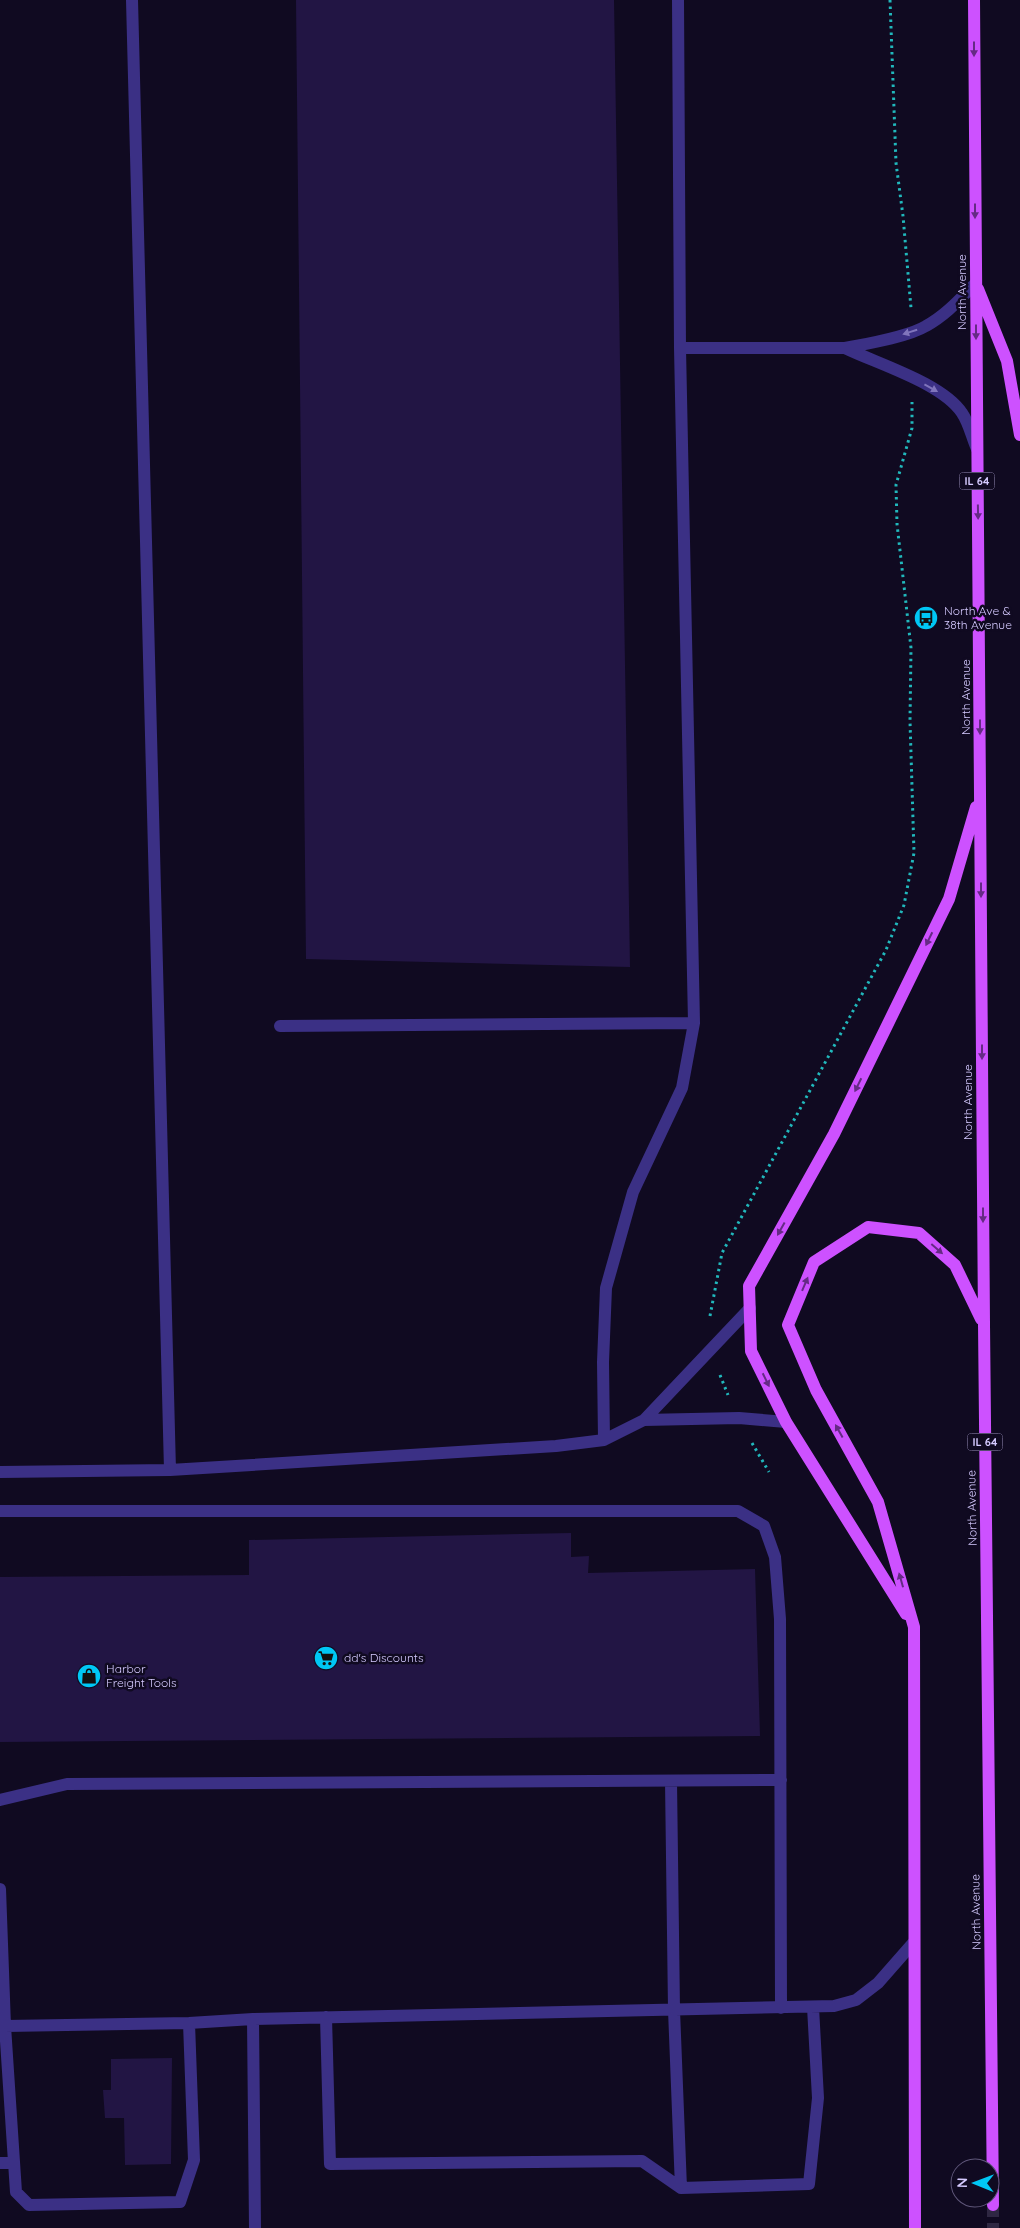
<svg xmlns="http://www.w3.org/2000/svg" width="1020" height="2228" font-family="Quicksand,sans-serif">
	<style>
		.building { fill: #221544 }
		.lines { fill: none; stroke-linecap: round; stroke-linejoin: round }
		.primary-tunnel { stroke: #2e2742; stroke-width: 12; stroke-dasharray: 12 6; stroke-linecap: butt }
		.path { stroke: #21b8bc; stroke-width: 3; stroke-dasharray: 2.5 4; stroke-linecap: butt }
		.service { stroke: #3b3085; stroke-width: 12 }
		.primary { stroke: #cd51ff; stroke-width: 12 }
		.oneway { fill: #652a85 }
		.oneway2 { fill: #8075bc }
		.labels { text-anchor: middle; stroke-width: 5; stroke-linejoin: round; paint-order: stroke }
		.shield { fill: #100a21; stroke: #9a90bc; stroke-width: 1 }
		.shield-label { font-size: 11px; font-weight: bold; fill: #d5caff }
		.street-label { font-size: 12px; fill: #d5caff; stroke: #100a21 }
		.poi-label { font-size: 12px; fill: #d5caff; stroke: #100a21; text-anchor: start }
	</style>
	<rect width="100%" height="100%" fill="#100a21"/>
	<path class="building" d="M 296,0 L 614,0 L 630,967 L 306,959 Z
		M 571,1533 L 571,1557 L 589,1556 L 588,1573 L 755,1569 L 760,1736 L 0,1742 L 0,1577 L 249,1575 L 249,1540 Z
		M 172,2058 L 171,2164 L 125,2165 L 124,2118 L 105,2118 L 103,2090 L 111,2090 L 111,2059 Z"/>
	<g class="lines">
		<path class="primary-tunnel" d="M 993,2205 L 993,2228"/>
		<path class="path" d="M 890,0 L 896,163 L 903,216 L 911,308
			M 710,1316 L 722,1253 L 886,950 L 904,905 L 914,853 L 910,721 L 911,648 L 897,524 L 896,485 L 912,428 L 912,402
			M 720,1375 L 728,1395
			M 752,1443 L 769,1472"/>
		<path class="service" d="M 132,0 L 170,1470
			M 678,0 L 680,348 L 845,348
			M 976,283 C 960,299 946,315 926,326 C 908,337 866,344 845,348 C 878,364 942,383 962,413 C 969,423 972,438 977,449
			M 280,1026 L 694,1023 L 680,348
			M 644,1420 L 750,1308
			M 604,1440 L 603,1362 L 606,1288 L 633,1192 L 682,1088 L 694,1023
			M 0,1472 L 170,1470 L 556,1446 L 604,1440 L 644,1420 L 739,1418 L 786,1422
			M 0,1511 L 738,1511 L 764,1526 L 775,1557 L 780,1619 L 781,2008
			M 671,1781 L 674,2010 L 681,2188
			M 0,1800 L 67,1784 L 781,1780
			M 0,1889 L 5,2026 L 189,2023 L 253,2019
			M 326,2017 L 330,2164 L 642,2161 L 681,2188 L 809,2184 L 818,2098 L 813,2007
			M 5,2026 L 16,2192 L 29,2205 L 180,2202 L 194,2160 L 189,2023
			M 0,2163 L 14,2163
			M 255,2228 L 253,2019 L 834,2006 L 856,2000 L 878,1983 L 914,1942"/>
		<path class="primary" d="M 974,0 L 984,1324 L 993,2205
			M 978,289 L 1007,361 L 1020,435
			M 906,1614 L 786,1422 L 751,1351 L 749,1286 L 834,1134 L 949,899 L 976,807
			M 915,2228 L 914,1627 L 878,1502 L 816,1390 L 788,1325 L 814,1262 L 868,1227 L 919,1233 L 955,1265 L 981,1319"/>
	</g>
	<defs><path id="oneway-solid" d="M-6-.8H1V-3.2L6.5 0L1 3.2V.8H-6Z" transform="scale(1.25)"/></defs>
	<g class="oneway">
		<use href="#oneway-solid" transform="translate(974 49) rotate(90)"/>
		<use href="#oneway-solid" transform="translate(975 211) rotate(90)"/>
		<use href="#oneway-solid" transform="translate(976 332) rotate(90)"/>
		<use href="#oneway-solid" transform="translate(978 512) rotate(89)"/>
		<use href="#oneway-solid" transform="translate(980 727) rotate(90)"/>
		<use href="#oneway-solid" transform="translate(981 890) rotate(90)"/>
		<use href="#oneway-solid" transform="translate(929 939) rotate(116)"/>
		<use href="#oneway-solid" transform="translate(982 1052) rotate(90)"/>
		<use href="#oneway-solid" transform="translate(858 1085) rotate(116)"/>
		<use href="#oneway-solid" transform="translate(983 1215) rotate(90)"/>
		<use href="#oneway-solid" transform="translate(781 1229) rotate(119)"/>
		<use href="#oneway-solid" transform="translate(937 1249) rotate(41)"/>
		<use href="#oneway-solid" transform="translate(805 1284) rotate(-67)"/>
		<use href="#oneway-solid" transform="translate(766 1380) rotate(64)"/>
		<use href="#oneway-solid" transform="translate(839 1431) rotate(-119)"/>
		<use href="#oneway-solid" transform="translate(901 1580) rotate(-106)"/>
	</g>
	<g class="oneway2">
		<use href="#oneway-solid" transform="translate(910 332) rotate(163)"/>
		<use href="#oneway-solid" transform="translate(931 388) rotate(29)"/>
	</g>
	<defs>
		<g id="bus-disc" transform="scale(1.25)"><circle r="9.5" fill="#00c7f5" stroke="#100a21"/><path d="M-5-6H5V4H4V6H2V4H-2V6H-4V4H-5ZM-3.5-4V0h7V-4ZM-3.5 1.2v1.5H-2V1.2ZM2 1.2v1.5H3.5V1.2Z" fill="#111"/></g>
		<g id="supermarket-disc" transform="scale(1.25)"><circle r="9.5" fill="#00c7f5" stroke="#100a21"/><path d="M-6-5.5h2.5l.6 2H6L4.5 2H-2.5L-4.4-4H-6ZM-1.5 3.2a1.3 1.3 0 1 0 .1 0ZM3 3.2a1.3 1.3 0 1 0 .1 0Z" fill="#111"/></g>
		<g id="shop-disc" transform="scale(1.25)"><circle r="9.5" fill="#00c7f5" stroke="#100a21"/><path d="M-5-2.5h2.3a2.7 3.5 0 0 1 5.4 0H5L5.5 6h-11ZM-1.5-2.5h3a1.5 2.3 0 0 0-3 0Z" fill="#111"/></g>
	</defs>
	<g fill-rule="evenodd">
		<use href="#bus-disc" x="926" y="618"/>
		<use href="#supermarket-disc" x="326" y="1658"/>
		<use href="#shop-disc" x="89" y="1676"/>
	</g>
	<g class="labels">
		<g class="shield">
			<rect x="959.5" y="472.5" width="35" height="17" rx="4"/>
			<rect x="967.5" y="1433.5" width="35" height="17" rx="4"/>
		</g>
		<g class="shield-label">
			<text x="977" y="485">IL 64</text>
			<text x="985" y="1446">IL 64</text>
		</g>
		<g class="street-label">
			<text transform="translate(962 292) rotate(-90)" y="4">North Avenue</text>
			<text transform="translate(966 697) rotate(-90)" y="4">North Avenue</text>
			<text transform="translate(968 1102) rotate(-90)" y="4">North Avenue</text>
			<text transform="translate(972 1508) rotate(-91)" y="4">North Avenue</text>
			<text transform="translate(976 1912) rotate(-91)" y="4">North Avenue</text>
		</g>
		<g class="poi-label">
			<text x="944" y="615">North Ave &amp;<tspan x="944" dy="14">38th Avenue</tspan></text>
			<text x="344" y="1662">dd's Discounts</text>
			<text x="106" y="1673">Harbor<tspan x="106" dy="14">Freight Tools</tspan></text>
		</g>
	</g>
	<g transform="translate(975 2183) rotate(271)"><circle r="24" fill="#100a21" stroke="#5f577a"/>
	<path d="M0-4L9 19L0 12L-9 19Z" fill="#00c7f5"/>
	<text y="-8" font-size="14" font-weight="bold" text-anchor="middle" fill="#d5caff">N</text>
	</g>
</svg>
